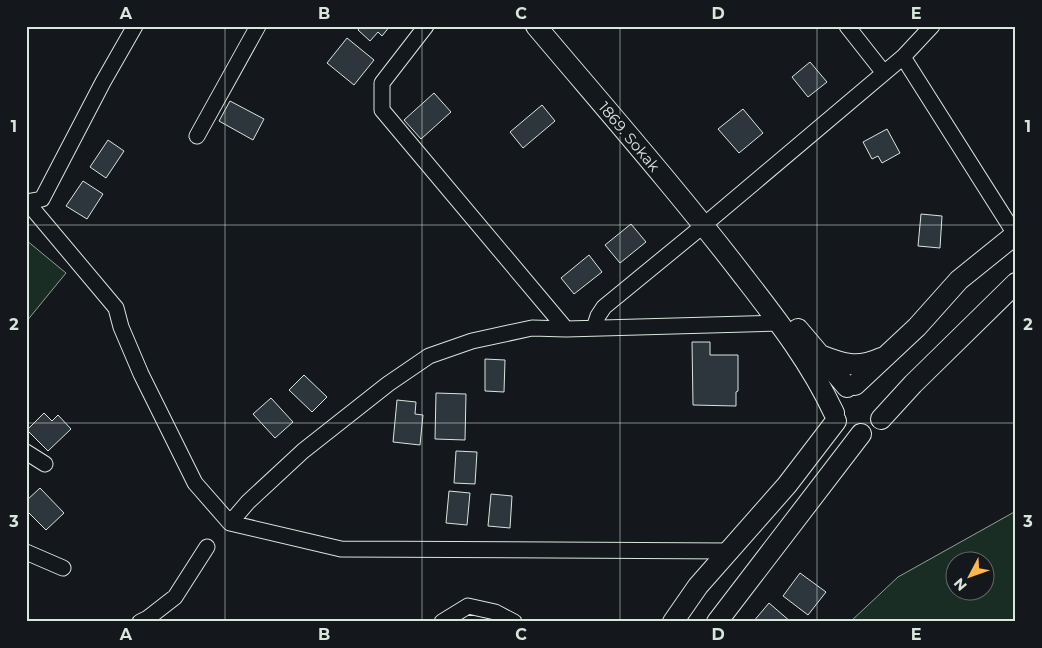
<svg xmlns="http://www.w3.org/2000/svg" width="1042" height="648" font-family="Montserrat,sans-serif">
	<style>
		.green { fill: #1a2d24; stroke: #939e99; fill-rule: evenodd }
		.building { fill: #2c363c; stroke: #d8e6dc }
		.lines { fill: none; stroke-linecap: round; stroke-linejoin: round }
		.street-casing { stroke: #d8e6dc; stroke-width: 17 }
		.secondary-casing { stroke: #d8e6dc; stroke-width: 22 }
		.street { stroke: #14181c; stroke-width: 15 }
		.secondary { stroke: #14181c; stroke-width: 20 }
		.grid { fill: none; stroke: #d8e6dc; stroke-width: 1; stroke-opacity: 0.55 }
		.labels { text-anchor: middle; stroke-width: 4; stroke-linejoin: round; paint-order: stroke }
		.street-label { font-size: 15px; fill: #d8e6dc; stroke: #14181c }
		.neatline { fill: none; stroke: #d8e6dc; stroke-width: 2 }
		.grid-label { font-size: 16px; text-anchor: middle; font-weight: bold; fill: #d8e6dc }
	</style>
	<rect width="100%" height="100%" fill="#14181c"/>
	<path class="green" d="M 26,240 L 66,273 L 26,322 Z
		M 1016,511 L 1016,622 L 850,622 L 898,577 ZM 954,560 L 984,560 L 984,590 L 954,590 Z"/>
	<path class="building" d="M 361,26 L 390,26 L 382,36 L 378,32 L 370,41 L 358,30 Z
		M 347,38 L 374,60 L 354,85 L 327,63 Z
		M 810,62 L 827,82 L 808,97 L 792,77 Z
		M 434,93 L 451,112 L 421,139 L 404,120 Z
		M 230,101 L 264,119 L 253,140 L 219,121 Z
		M 542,105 L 555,121 L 523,148 L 510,132 Z
		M 743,109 L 763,133 L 739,153 L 718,129 Z
		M 887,129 L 900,153 L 882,163 L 878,156 L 872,159 L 863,142 Z
		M 108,140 L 124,151 L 106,178 L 90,167 Z
		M 83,181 L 103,194 L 87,219 L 66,206 Z
		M 921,214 L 942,216 L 940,248 L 918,246 Z
		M 631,224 L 646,242 L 620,263 L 605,245 Z
		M 589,255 L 602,272 L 574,294 L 561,278 Z
		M 692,342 L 710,342 L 710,355 L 738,355 L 738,391 L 736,392 L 736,406 L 693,405 Z
		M 485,359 L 505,360 L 504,392 L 485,391 Z
		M 304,375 L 327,397 L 312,412 L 289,390 Z
		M 436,393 L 466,394 L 465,440 L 435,439 Z
		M 271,398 L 293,422 L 275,438 L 253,414 Z
		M 397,400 L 416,402 L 415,414 L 423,415 L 420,445 L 393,442 Z
		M 44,413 L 52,421 L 58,415 L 71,429 L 48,451 L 27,430 Z
		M 456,451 L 477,452 L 475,484 L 454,483 Z
		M 40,488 L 64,513 L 46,530 L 26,510 L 26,501 Z
		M 449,491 L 470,493 L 467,525 L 446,523 Z
		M 491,494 L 512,496 L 510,528 L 488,526 Z
		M 800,573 L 826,592 L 808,615 L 783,596 Z
		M 769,603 L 791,622 L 753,622 Z"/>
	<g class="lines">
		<g class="street-casing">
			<path id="street" d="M 426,26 L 382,83 L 382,110 L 566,329
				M 847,26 L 884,73
				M 903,57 L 1015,234
				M 197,136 L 258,26
				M 26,202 L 42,199 L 103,82 L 135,26
				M 27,202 L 116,308 L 121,327 L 141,374 L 195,483 L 230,523 L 341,549 L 730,551
				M 594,328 L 598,316 L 604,307 L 704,225 L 903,57 L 932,26
				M 26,452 L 45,464
				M 230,523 L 248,502 L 303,451 L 388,384 L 429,356 L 472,341 L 532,328 L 566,329 L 779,323
				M 26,552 L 63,568
				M 140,622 L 148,618 L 175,597 L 207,547
				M 442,622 L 468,606 L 495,612 L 514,622"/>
		</g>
		<g class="secondary-casing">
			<path id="secondary" d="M 536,26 C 606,109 678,191 744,277 C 778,321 810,362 834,413
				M 798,329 L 847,387
				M 820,355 C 843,364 857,369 881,358
				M 855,385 L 917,327 L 959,280 L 1016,234
				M 881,419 L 913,384 L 1016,283
				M 673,622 L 698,586 L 787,485 L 836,421
				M 717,622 L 861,434"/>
		</g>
		<use href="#street" class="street"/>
		<use href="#secondary" class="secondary"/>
	</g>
	<path class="grid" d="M 225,26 L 225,622M 422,26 L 422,622M 620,26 L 620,622M 817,26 L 817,622M 26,225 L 1016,225M 26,423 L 1016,423"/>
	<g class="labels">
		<g class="street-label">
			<text transform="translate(629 137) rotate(50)" y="5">1869. Sokak</text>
		</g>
	</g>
	<rect width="1042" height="648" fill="none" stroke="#14181c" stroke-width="55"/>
	<g transform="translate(970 576) rotate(229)"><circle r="24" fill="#14181c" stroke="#626a69"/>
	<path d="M0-4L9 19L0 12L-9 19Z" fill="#ffb74d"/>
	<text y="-8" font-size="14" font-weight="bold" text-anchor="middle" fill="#d8e6dc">N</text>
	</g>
	<rect x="28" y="28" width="986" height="592" class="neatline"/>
	<g class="grid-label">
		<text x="126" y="19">A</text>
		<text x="324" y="19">B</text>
		<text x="521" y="19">C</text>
		<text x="718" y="19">D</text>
		<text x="916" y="19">E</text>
		<text x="14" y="132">1</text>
		<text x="1028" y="132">1</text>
		<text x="14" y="330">2</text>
		<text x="1028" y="330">2</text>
		<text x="14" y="527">3</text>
		<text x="1028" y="527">3</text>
		<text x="126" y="640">A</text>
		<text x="324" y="640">B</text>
		<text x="521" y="640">C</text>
		<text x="718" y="640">D</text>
		<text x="916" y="640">E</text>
	</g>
</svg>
